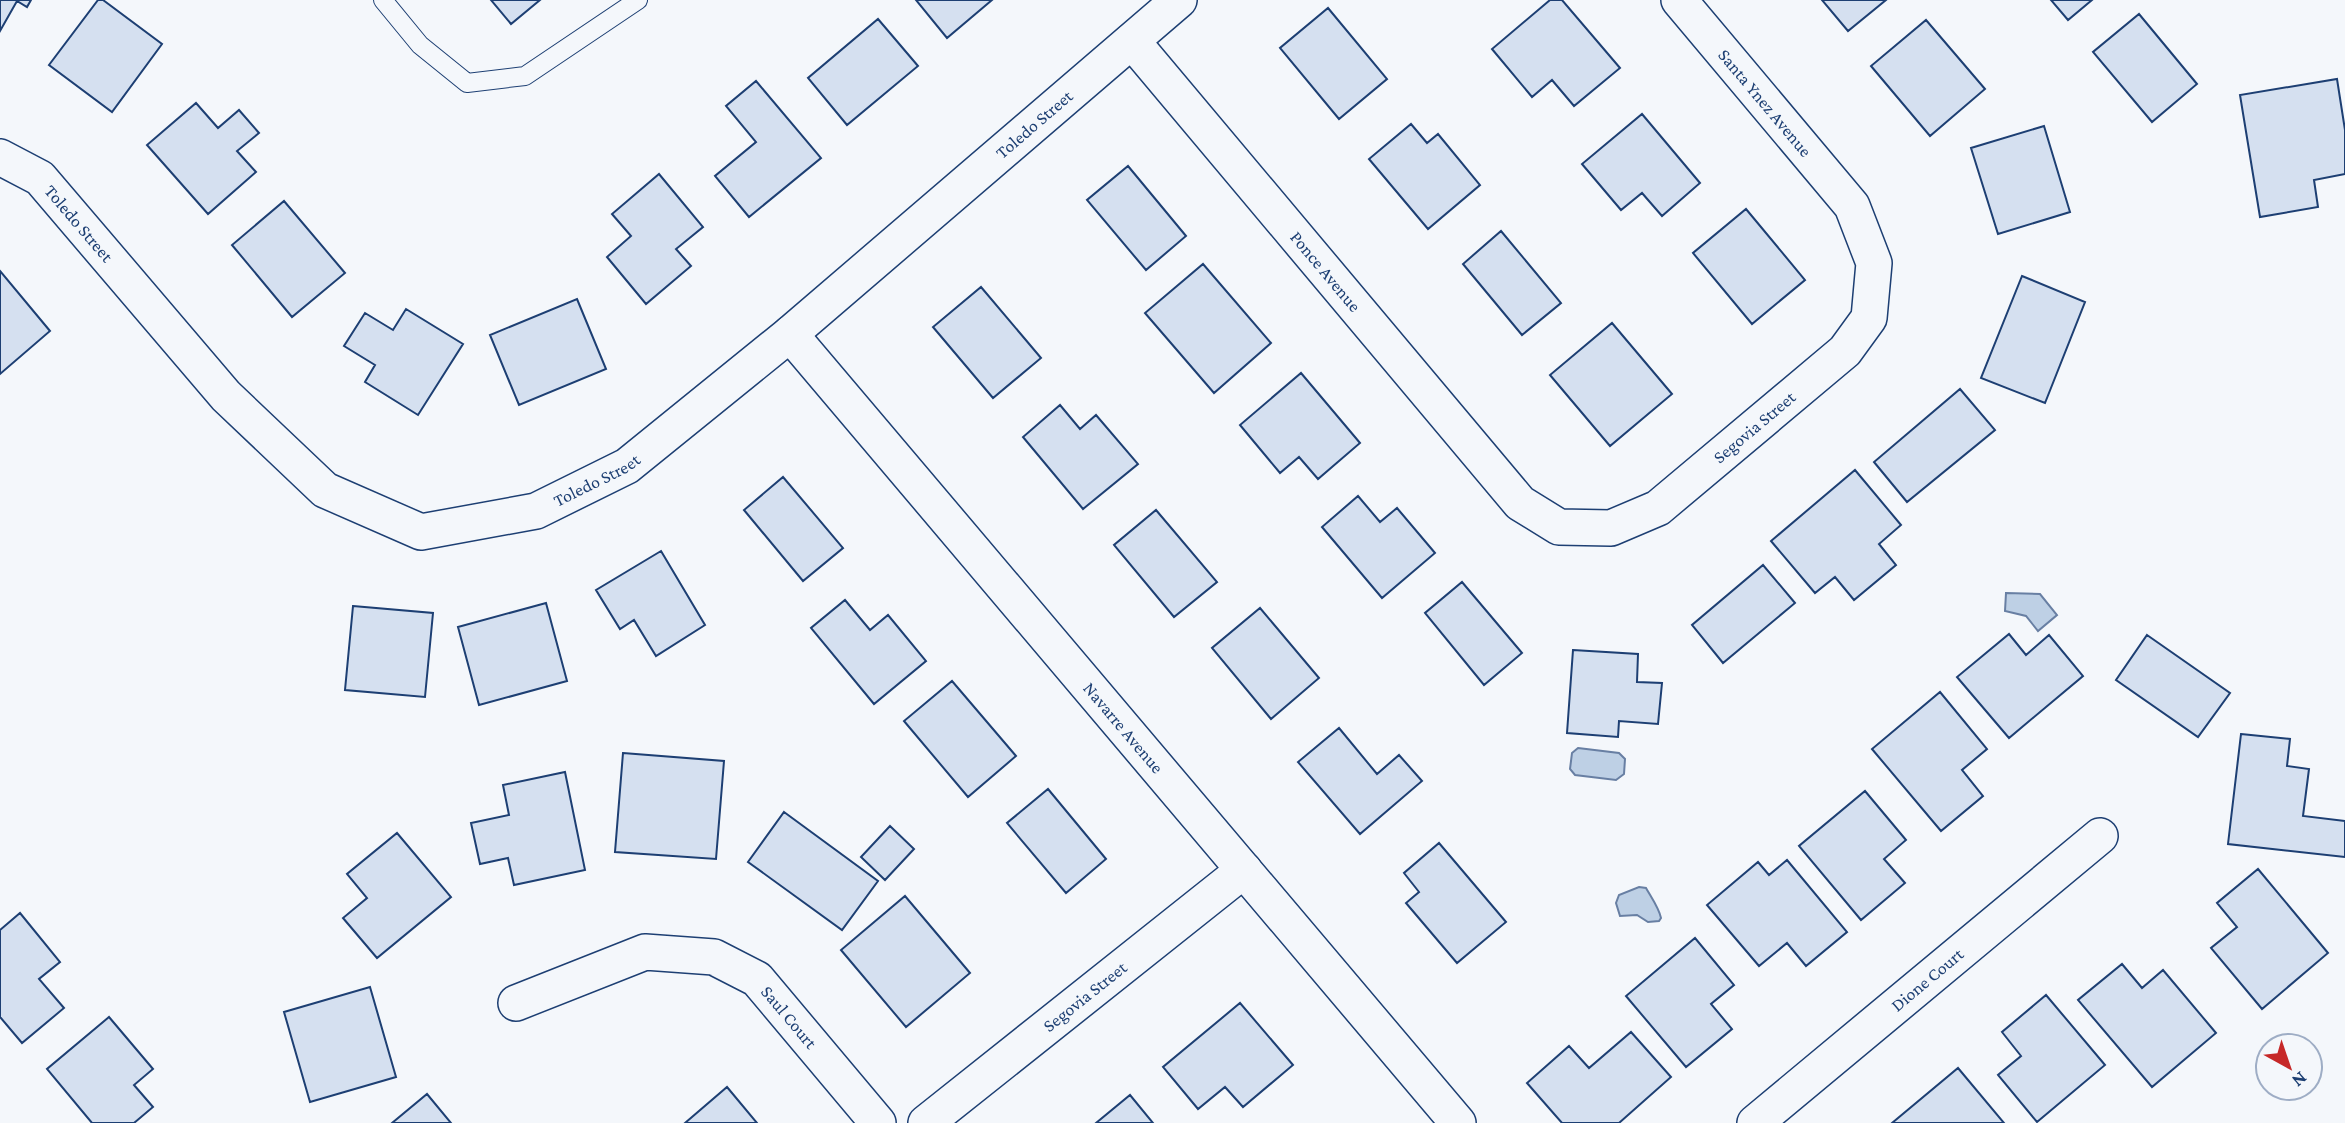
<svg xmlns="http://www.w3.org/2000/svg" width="2345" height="1123" font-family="'Crimson Pro',serif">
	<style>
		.water { fill: #bed0e5; stroke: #687fa3; stroke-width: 2 }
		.building { fill: #d5e0f0; stroke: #1d3f73; stroke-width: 2 }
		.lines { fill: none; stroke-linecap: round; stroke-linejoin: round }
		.lane-casing { stroke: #1d3f73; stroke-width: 20 }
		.street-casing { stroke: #1d3f73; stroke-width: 38 }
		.lane { stroke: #f4f7fb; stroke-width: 18 }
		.street { stroke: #f4f7fb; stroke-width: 35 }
		.labels { text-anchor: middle; stroke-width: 5; stroke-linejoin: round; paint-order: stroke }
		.street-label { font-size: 18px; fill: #1d3f73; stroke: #f4f7fb }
	</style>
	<rect width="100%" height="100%" fill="#f4f7fb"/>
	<path class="water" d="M 2006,593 L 2040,594 L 2057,615 L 2038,631 L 2026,616 L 2005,611 Z
		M 1578,748 L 1619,753 L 1625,759 L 1624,774 L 1616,780 L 1575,775 L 1570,769 L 1572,753 Z
		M 1639,887 L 1646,888 C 1651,897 1659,908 1661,918 L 1659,921 L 1648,922 L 1637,915 L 1620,916 L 1616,903 L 1619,895 Z"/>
	<path class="building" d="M 0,0 L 31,0 L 27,7 L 17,1 L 0,31 Z
		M 98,0 L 103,0 L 162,44 L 112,112 L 49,65 Z
		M 491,0 L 540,0 L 511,24 Z
		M 916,0 L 992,0 L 947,38 Z
		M 1550,0 L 1562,0 L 1620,68 L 1574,106 L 1552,80 L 1532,97 L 1492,49 Z
		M 1822,0 L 1886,0 L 1848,31 Z
		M 2051,0 L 2092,0 L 2068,20 Z
		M 1328,8 L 1387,79 L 1339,119 L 1280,48 Z
		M 2139,14 L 2197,84 L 2152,122 L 2093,52 Z
		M 878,19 L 918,66 L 847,125 L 808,78 Z
		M 1926,20 L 1985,89 L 1930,136 L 1871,66 Z
		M 2337,79 L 2345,130 L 2345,174 L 2314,180 L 2318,207 L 2260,217 L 2240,95 Z
		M 756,81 L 821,158 L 749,217 L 715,176 L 756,142 L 726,106 Z
		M 196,103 L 218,128 L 239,110 L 259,133 L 237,151 L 256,172 L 208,214 L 147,145 Z
		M 1642,114 L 1700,183 L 1662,216 L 1642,193 L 1621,210 L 1582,164 Z
		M 1411,124 L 1427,143 L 1438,134 L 1480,185 L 1428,229 L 1369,159 Z
		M 2044,126 L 2070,212 L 1998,234 L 1971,148 Z
		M 1128,166 L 1186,236 L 1146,270 L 1087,200 Z
		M 659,174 L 703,227 L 676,249 L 691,266 L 646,304 L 607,257 L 631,236 L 612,214 Z
		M 284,201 L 345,273 L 292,317 L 232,245 Z
		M 1746,209 L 1805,280 L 1752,324 L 1693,253 Z
		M 1501,231 L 1561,303 L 1522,335 L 1463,264 Z
		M 1203,264 L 1271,343 L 1214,393 L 1145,313 Z
		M 0,271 L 50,331 L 0,374 Z
		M 2022,276 L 2085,302 L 2045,403 L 1981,378 Z
		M 981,287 L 1041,358 L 993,398 L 933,327 Z
		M 577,299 L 606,369 L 519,405 L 490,335 Z
		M 406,309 L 463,344 L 418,415 L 365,382 L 375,365 L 344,346 L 365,313 L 393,330 Z
		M 1612,323 L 1672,394 L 1610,446 L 1550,375 Z
		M 1301,373 L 1360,443 L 1318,479 L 1299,457 L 1280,473 L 1240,425 Z
		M 1960,389 L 1995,430 L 1907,502 L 1874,462 Z
		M 1060,405 L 1080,429 L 1096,415 L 1138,464 L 1083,509 L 1023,437 Z
		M 1855,470 L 1901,525 L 1879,544 L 1896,565 L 1854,600 L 1835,577 L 1815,593 L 1771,541 Z
		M 783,477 L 843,548 L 803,581 L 744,510 Z
		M 1358,496 L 1380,522 L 1397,508 L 1435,553 L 1382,598 L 1322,527 Z
		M 1156,510 L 1217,582 L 1174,617 L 1114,545 Z
		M 661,551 L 705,625 L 656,656 L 634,620 L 620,629 L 596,590 Z
		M 1763,565 L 1795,603 L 1723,663 L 1692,625 Z
		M 1462,582 L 1522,653 L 1484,685 L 1425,613 Z
		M 845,600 L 870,630 L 888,615 L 926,661 L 874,704 L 811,628 Z
		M 546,603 L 567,681 L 479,705 L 458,627 Z
		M 353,606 L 433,613 L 425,697 L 345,690 Z
		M 1260,608 L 1319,678 L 1271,719 L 1212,648 Z
		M 2009,634 L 2026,655 L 2049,635 L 2083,676 L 2009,738 L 1957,677 Z
		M 2147,635 L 2230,693 L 2198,737 L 2116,680 Z
		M 1573,650 L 1638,654 L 1637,682 L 1662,683 L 1658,724 L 1619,721 L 1618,737 L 1567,733 Z
		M 952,681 L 1016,756 L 968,797 L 904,721 Z
		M 1940,692 L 1987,749 L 1962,770 L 1983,796 L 1941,831 L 1872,749 Z
		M 1339,728 L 1377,774 L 1399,755 L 1422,781 L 1360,834 L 1298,762 Z
		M 2241,734 L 2290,739 L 2287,766 L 2309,769 L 2303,816 L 2345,821 L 2345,857 L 2228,844 Z
		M 623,753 L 724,761 L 716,859 L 615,852 Z
		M 565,772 L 585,870 L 514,885 L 508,858 L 480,864 L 471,823 L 509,815 L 503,785 Z
		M 1048,789 L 1106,859 L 1066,893 L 1007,823 Z
		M 1865,791 L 1906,840 L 1884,859 L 1905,883 L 1861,920 L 1799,846 Z
		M 784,812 L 878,881 L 842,930 L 748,862 Z
		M 890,826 L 914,849 L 885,880 L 861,857 Z
		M 397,833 L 451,897 L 377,958 L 343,918 L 367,898 L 347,874 Z
		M 1439,843 L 1506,922 L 1457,963 L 1406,903 L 1419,892 L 1404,873 Z
		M 1787,860 L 1847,932 L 1806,966 L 1787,943 L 1759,966 L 1707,905 L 1758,862 L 1769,875 Z
		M 2258,869 L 2328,953 L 2262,1009 L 2211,948 L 2237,927 L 2217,903 Z
		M 905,896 L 970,973 L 906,1027 L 841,950 Z
		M 20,913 L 60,962 L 39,979 L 64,1008 L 22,1043 L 0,1017 L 0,930 Z
		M 1695,938 L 1734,985 L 1711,1004 L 1732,1029 L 1686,1067 L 1626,996 Z
		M 2122,964 L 2142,988 L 2163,970 L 2216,1033 L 2152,1087 L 2078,1000 Z
		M 370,987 L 396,1077 L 310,1102 L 284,1012 Z
		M 2046,995 L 2105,1065 L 2037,1122 L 1998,1075 L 2021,1056 L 2002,1032 Z
		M 1240,1003 L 1293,1065 L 1243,1107 L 1225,1087 L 1198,1109 L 1163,1067 Z
		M 109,1017 L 153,1069 L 134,1085 L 153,1107 L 134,1123 L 92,1123 L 47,1069 Z
		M 1631,1032 L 1671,1077 L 1619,1123 L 1562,1123 L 1527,1083 L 1569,1046 L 1589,1068 Z
		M 1958,1068 L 2004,1123 L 1892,1123 Z
		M 727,1087 L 757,1123 L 685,1123 Z
		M 427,1094 L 451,1123 L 392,1123 Z
		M 1130,1095 L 1153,1123 L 1096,1123 Z"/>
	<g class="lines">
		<g class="lane-casing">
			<path id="lane" d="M 383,0 L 420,45 L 467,83 L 525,76 L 638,0"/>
		</g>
		<g class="street-casing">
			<g id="street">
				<path id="s1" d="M 1132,41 L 1520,503 L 1559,527 L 1611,528 L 1658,508 L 1845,351 L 1869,318 L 1874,263 L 1852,206 L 1679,0"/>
				<path id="s2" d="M 0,157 L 40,178 L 226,396 L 325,490 L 421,532 L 536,511 L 627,466 L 790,334 L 1179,0"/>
				<path id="s3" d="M 790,334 L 1458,1123"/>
				<path id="s4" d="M 516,1003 L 645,952 L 714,957 L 757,979 L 878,1123"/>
				<path id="s5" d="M 926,1123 L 1244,870"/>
				<path id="s6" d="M 1755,1123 L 2100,836"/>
			</g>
		</g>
		<use href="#lane" class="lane"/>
		<use href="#street" class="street"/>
	</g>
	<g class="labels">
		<g class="street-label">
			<text transform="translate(1765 103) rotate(50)" y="6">Santa Ynez Avenue</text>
			<text dy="6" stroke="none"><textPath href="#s2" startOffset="1323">Toledo Street</textPath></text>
			<text dy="6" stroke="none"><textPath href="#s2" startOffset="105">Toledo Street</textPath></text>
			<text dy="6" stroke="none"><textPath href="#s1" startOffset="301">Ponce Avenue</textPath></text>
			<text dy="6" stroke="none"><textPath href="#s1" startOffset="878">Segovia Street</textPath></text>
			<text dy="6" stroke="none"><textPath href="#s2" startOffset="758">Toledo Street</textPath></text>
			<text dy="6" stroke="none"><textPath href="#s3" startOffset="516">Navarre Avenue</textPath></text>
			<text dy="6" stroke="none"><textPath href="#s6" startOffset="224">Dione Court</textPath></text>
			<text dy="6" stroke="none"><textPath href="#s5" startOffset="203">Segovia Street</textPath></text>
			<text dy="6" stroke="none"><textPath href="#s4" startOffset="306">Saul Court</textPath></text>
		</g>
	</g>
	<g transform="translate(2289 1067) rotate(140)"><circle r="33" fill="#f4f7fb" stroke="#9eadc5" stroke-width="2"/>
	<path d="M0-5L12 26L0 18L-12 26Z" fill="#c62828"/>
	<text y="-10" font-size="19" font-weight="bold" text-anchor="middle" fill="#1d3f73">N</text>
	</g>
</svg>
